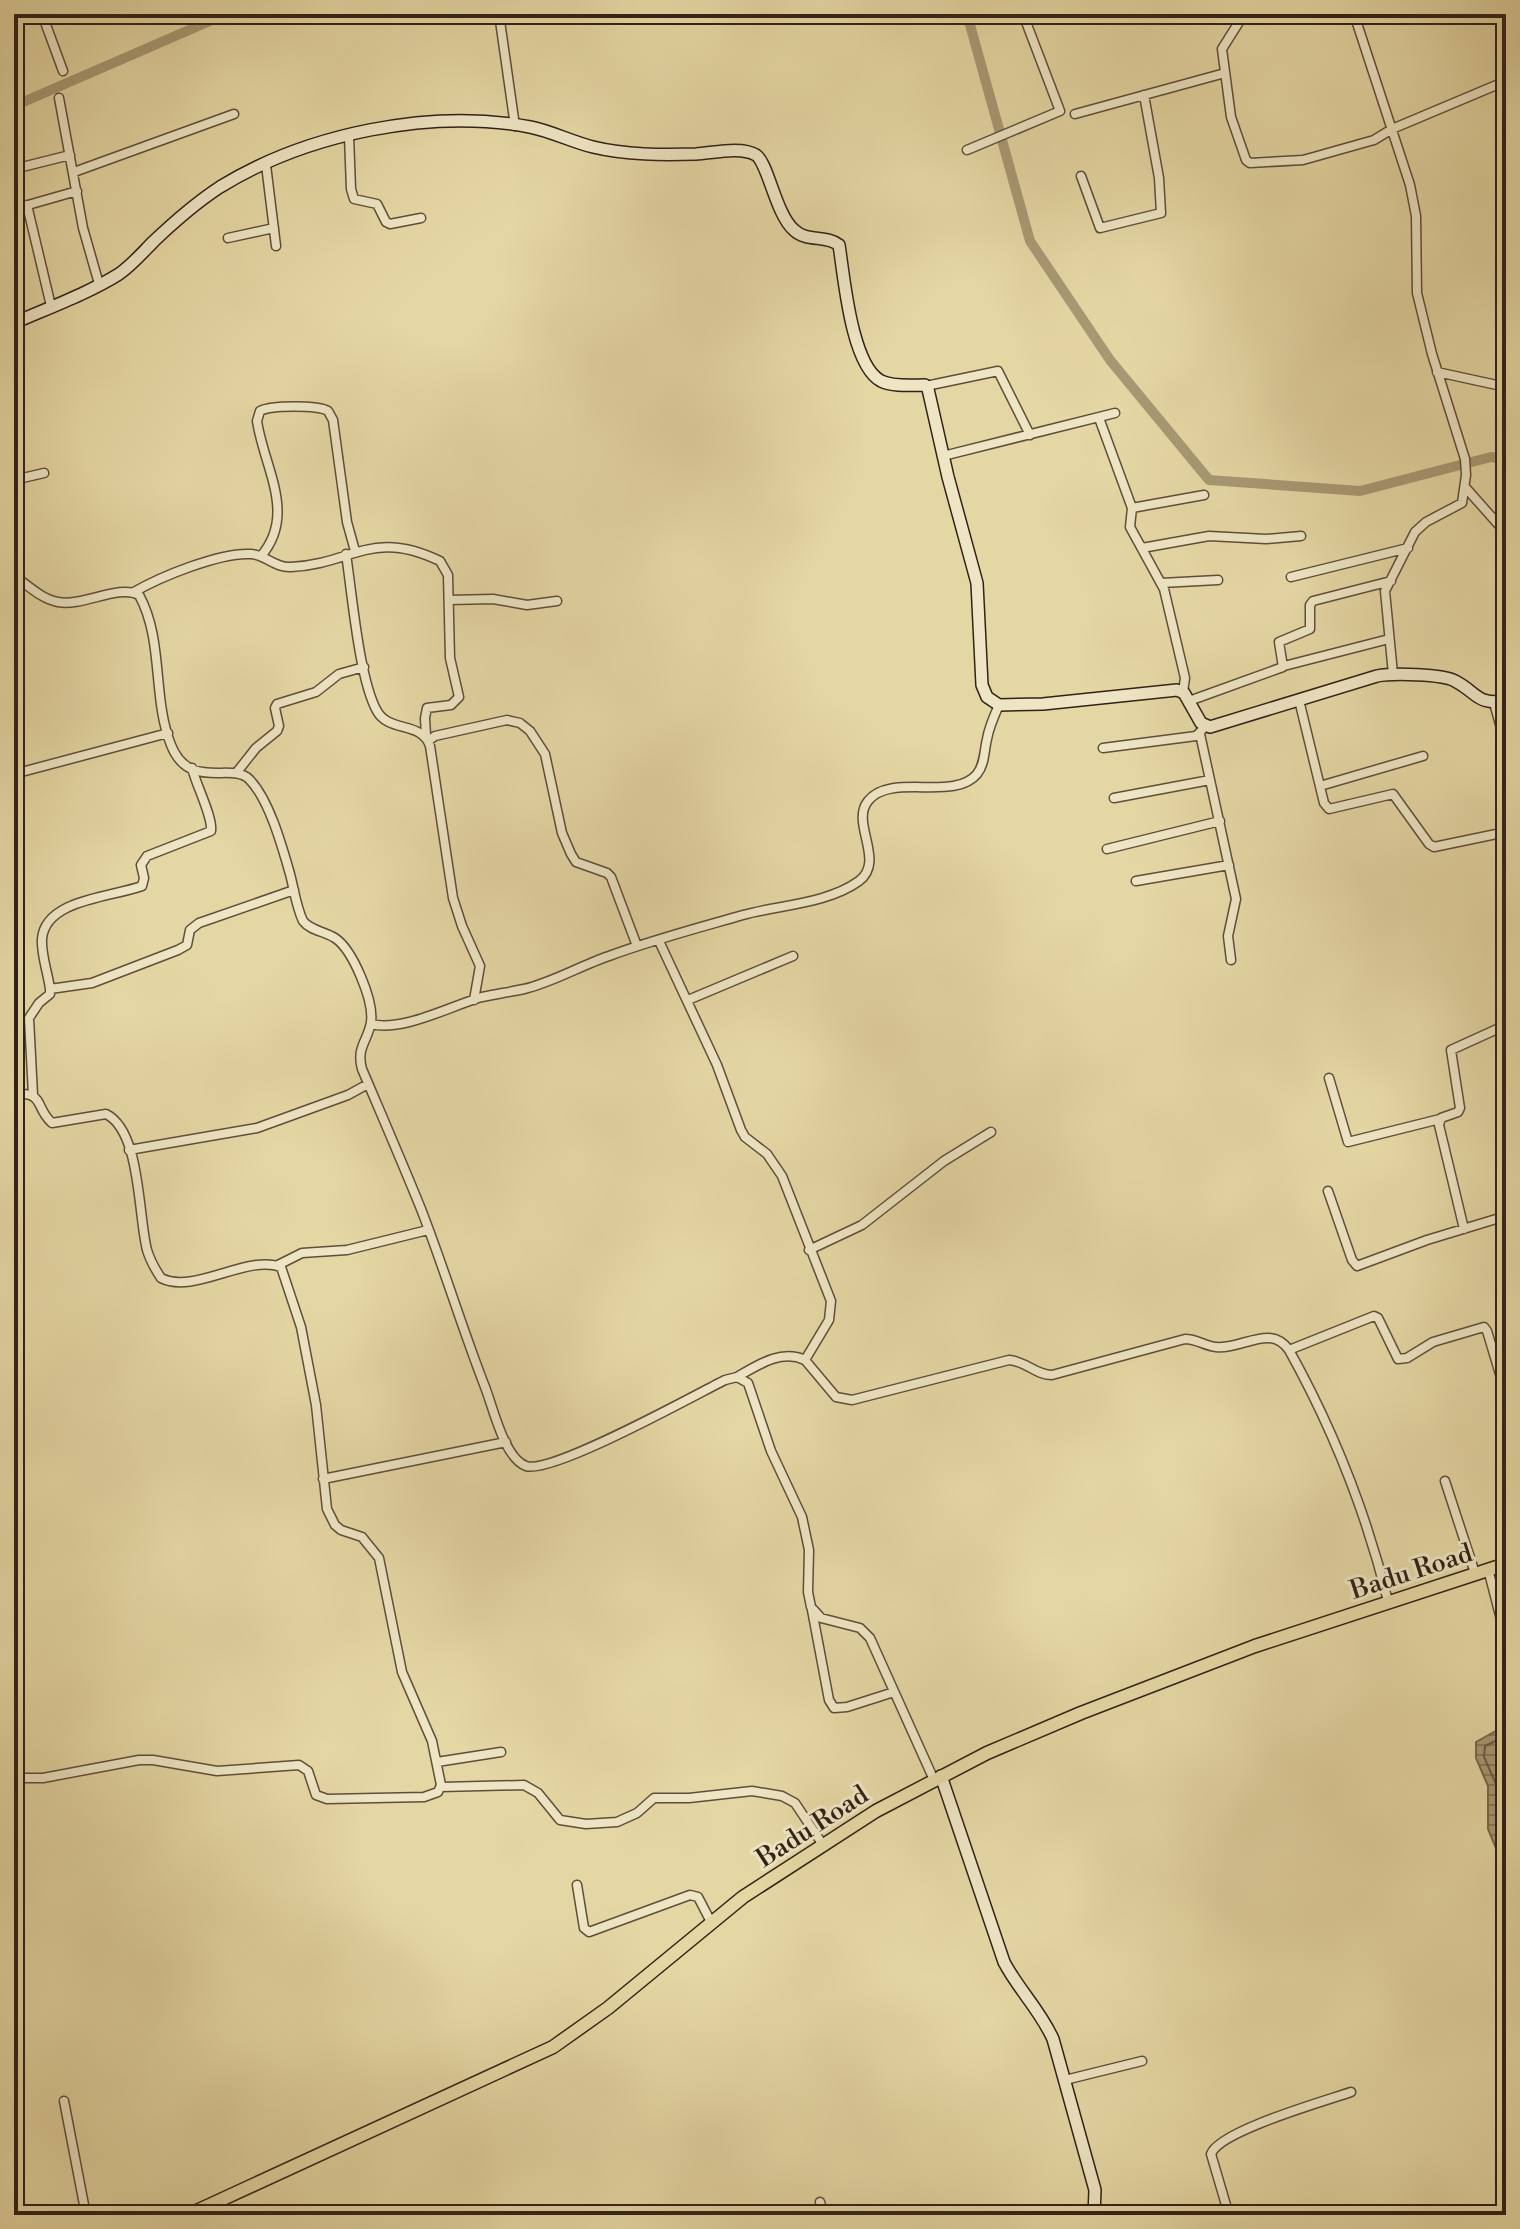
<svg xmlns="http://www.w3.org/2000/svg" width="1520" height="2229" font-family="'Libre Bodoni',serif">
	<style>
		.water { fill: url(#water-rules); stroke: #78694f; stroke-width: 2 }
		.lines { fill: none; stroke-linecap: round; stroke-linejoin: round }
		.shore { stroke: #6c5d46; stroke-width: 2 }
		.canal { stroke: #a89974; stroke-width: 10 }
		.street-casing { stroke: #5e4e3a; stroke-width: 11 }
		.secondary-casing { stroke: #312117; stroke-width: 14 }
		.primary-casing { stroke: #312117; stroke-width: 15 }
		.street { stroke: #eee5c4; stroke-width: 8 }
		.secondary { stroke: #eee5c4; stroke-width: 11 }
		.primary { stroke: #e5d7a4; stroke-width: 12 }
		.labels { text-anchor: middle; stroke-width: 6; stroke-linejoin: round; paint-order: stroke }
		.street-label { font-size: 26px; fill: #312117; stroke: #eee5c4 }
	</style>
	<defs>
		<pattern id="water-rules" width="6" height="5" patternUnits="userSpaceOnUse" patternTransform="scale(2)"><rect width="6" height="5" fill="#a89974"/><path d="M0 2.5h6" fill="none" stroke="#897c5e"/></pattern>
	</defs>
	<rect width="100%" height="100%" fill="#e5d7a4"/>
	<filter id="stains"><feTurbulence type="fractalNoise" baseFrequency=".0025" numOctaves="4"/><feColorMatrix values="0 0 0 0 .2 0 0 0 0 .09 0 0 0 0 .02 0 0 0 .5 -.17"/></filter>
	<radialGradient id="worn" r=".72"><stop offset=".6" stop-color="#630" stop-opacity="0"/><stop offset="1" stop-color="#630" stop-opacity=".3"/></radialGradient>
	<path class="water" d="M 1501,1728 L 1506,1729 L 1506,1872 L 1488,1829 L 1488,1786 L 1476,1758 L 1476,1742 Z"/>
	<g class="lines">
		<path class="shore" d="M 1506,1736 L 1485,1746 L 1484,1757 L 1496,1784 L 1496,1827 L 1506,1851"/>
		<path class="canal" d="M 967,14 L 1030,241 L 1110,360 L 1209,480 L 1360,491 L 1491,457 L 1506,459
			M 14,106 L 226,14"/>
		<g class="street-casing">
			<path id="street" d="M 42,14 L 63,71
				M 499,14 L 515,126
				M 1244,14 L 1222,49 L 1231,117 L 1246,160 L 1250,163 L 1303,160 L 1374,140 L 1392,129 L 1506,81
				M 1354,14 L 1410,185 L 1416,216 L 1417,293 L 1432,354 L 1465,459 L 1466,475 L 1462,503 L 1426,522 L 1415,532 L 1385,591 L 1393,674
				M 14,18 L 26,14
				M 59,98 L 83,228 L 99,284
				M 1075,114 L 1225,73
				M 349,136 L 351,189 L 354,199 L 377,204 L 386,222 L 390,224 L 421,218
				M 967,150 L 1060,111 L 1023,14
				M 266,165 L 276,246
				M 14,169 L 70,155
				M 74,172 L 234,114
				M 1081,176 L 1100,228 L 1161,213 L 1159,178 L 1144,95
				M 27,205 L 51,306
				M 14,209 L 77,191
				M 228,238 L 274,228
				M 1437,372 L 1506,387
				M 926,386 L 998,371 L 1030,435
				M 1099,418 L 1132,508 L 1204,495
				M 14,423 L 15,423
				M 943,456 L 1115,413
				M 14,480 L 44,473
				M 1465,487 L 1506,533
				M 1132,508 L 1130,527 L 1164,589 L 1185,678 L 1183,692
				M 1142,548 L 1209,536 L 1266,539 L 1301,536
				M 346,554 C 352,593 359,679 377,711 C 389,733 422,721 430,746 L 453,898 L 462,926 L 480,966 L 474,1000
				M 261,556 C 297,514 264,468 257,421 L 260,411 C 271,405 318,405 328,411 L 333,420 L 347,522 L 355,551
				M 14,576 C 28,585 41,599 58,602 C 82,607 119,584 139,595 C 164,640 152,698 171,745 C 189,791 232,762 249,779 C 269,799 282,846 290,874 C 294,889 296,906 303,921 C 311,931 324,931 335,938 C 353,950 374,1001 371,1022 C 368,1041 356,1047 362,1069 C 382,1116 402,1162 421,1209 C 444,1268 462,1328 485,1387 C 493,1407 504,1458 526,1466 C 551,1475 695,1395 725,1380 L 737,1377 L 748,1383 L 771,1451 L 802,1517 L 809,1550 L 808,1592 L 811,1607 L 821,1618 L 860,1628 L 870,1638 L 934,1780
				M 1291,577 L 1408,548
				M 1161,583 L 1218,580
				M 134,592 C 160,577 220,552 251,554 C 266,555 275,568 291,567 C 353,564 372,528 440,561 L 448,575 L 450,658 L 459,697 L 451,705 L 427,708 L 425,718 L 426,736
				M 449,600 L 493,599 L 527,605 L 557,601
				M 1284,666 L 1389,639
				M 1299,700 L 1324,803 L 1329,809 L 1393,794 L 1429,844 L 1434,847 L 1506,832
				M 1189,701 L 1283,667 L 1279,642 L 1310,629 L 1310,605 L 1313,601 L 1391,581
				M 1494,703 L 1506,746
				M 1200,734 L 1236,899 L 1228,936 L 1231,960
				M 428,741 L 435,736 L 507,720 L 520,723 L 530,731 L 545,754 L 562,833 L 571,854 L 576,862 L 607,873 L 611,877 L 637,946
				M 1103,748 L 1196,736 L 1202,730
				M 237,772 L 256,748 L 277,731 L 279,726 L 275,708 L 277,704 L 316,692 L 339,674 L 364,667
				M 14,774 L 168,733
				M 1320,786 L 1423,756
				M 1114,798 L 1210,780
				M 1107,849 L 1220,821
				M 1136,881 L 1229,865
				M 659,941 L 717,1065 L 741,1130 L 745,1137 L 767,1154 L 782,1176 L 831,1301 L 829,1320 L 805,1360
				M 50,989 L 92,983 L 178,950 L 187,945 L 190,930 L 199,923 L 294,890
				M 688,1000 L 793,956
				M 371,1024 C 403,1032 450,1006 482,997 C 496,994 510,992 524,989 C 551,983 582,965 609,956 C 652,940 698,928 743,915 C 779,905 827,904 859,881 C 886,861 850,823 868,801 C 891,772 954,802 977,774 C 985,764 984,751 987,739 C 989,727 994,716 999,705
				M 1329,1078 L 1348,1142 L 1440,1119
				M 14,1094 C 46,1092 34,1107 52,1123 L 106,1114 C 141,1131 138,1216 147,1250 C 150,1260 155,1269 161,1278 C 194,1295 247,1254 281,1267 L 301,1327 L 316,1405 L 327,1509 L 335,1525 L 341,1530 L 362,1537 L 379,1558 L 402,1672 L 432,1741 L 441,1785 L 438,1792 L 424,1797 L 327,1799 L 316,1795 L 308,1771 L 299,1765 L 217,1771 L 153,1760 L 139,1760 L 43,1778 L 14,1778
				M 33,1095 L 29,1018 L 39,1003 L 50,994 L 50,989 C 48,973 41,955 42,939 C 45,899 113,897 142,886 L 144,878 L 141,865 L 147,856 L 211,831 C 213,817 196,785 192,768
				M 129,1150 L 257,1128 L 348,1095 L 368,1084
				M 1328,1191 L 1352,1260 L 1357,1266 L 1427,1240 L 1506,1216
				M 1464,1229 L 1439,1125 L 1441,1118 L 1458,1112 L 1460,1108 L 1451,1050 L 1506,1025
				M 809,1250 L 862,1225 L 944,1161 L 991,1132
				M 278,1265 L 302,1253 L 347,1250 L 428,1230
				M 1289,1350 L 1374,1316 L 1378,1318 L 1398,1359 L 1407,1358 L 1433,1342 L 1484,1327 L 1487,1331 L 1506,1394
				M 737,1377 C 758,1365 781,1349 805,1360 L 836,1397 L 852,1400 L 1009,1360 C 1026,1361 1035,1375 1052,1375 L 1185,1339 C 1197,1339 1205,1346 1216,1347 C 1242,1350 1270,1323 1289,1350 C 1333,1429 1366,1512 1388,1601
				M 323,1479 L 506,1442
				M 1445,1481 L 1475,1573
				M 1488,1569 L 1506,1639
				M 812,1610 L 829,1700 L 834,1708 L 847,1707 L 894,1692
				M 437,1762 L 501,1752
				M 441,1787 L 524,1785 L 538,1793 L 560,1820 L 586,1824 L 617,1822 L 637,1813 L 654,1798 L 689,1798 L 752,1791 L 782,1796 L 795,1803 L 823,1845
				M 577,1885 L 584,1928 L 589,1932 L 690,1895 L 698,1897 L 711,1922
				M 1065,2080 L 1142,2061
				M 64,2101 L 86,2215
				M 820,2202 L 824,2215
				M 1224,2215 L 1226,2205 L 1211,2154 C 1219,2131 1325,2101 1351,2092"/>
		</g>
		<g class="secondary-casing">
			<path id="secondary" d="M 14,323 C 48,308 87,294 119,274 C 132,265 143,252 154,241 C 174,222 197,202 220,187 C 306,134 430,108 530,127 C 551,131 572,142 593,147 C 626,155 662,155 696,154 C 713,153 741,146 756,155 C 768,163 776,215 794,230 C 806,242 827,235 839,245 C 844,276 851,365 881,381 C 893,387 912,385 925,385 L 928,389 L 948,477 L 977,583 L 982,685 L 987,697 L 999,705 L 1043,704 L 1177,690 L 1184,693 L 1201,723 L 1210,727 L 1377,676 C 1392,673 1443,674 1455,681 C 1478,693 1476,705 1506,701
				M 941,1776 L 1004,1962 C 1018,1989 1040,2010 1053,2039 L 1095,2190 L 1094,2215"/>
		</g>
		<g class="primary-casing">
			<path id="primary" d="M 188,2215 L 553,2047 L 608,2008 L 743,1897 L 876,1811 L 987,1753 L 1081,1713 L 1255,1646 L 1506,1564"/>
		</g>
		<use href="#street" class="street"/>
		<use href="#secondary" class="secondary"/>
		<use href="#primary" class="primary"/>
	</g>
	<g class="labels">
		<g class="street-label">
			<text transform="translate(1411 1571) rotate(-18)" y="9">Badu Road</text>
			<text transform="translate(812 1826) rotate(-33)" y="9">Badu Road</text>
		</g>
	</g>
	<rect width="1520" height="2229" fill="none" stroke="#e5d7a4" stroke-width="48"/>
	<rect x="16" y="16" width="1488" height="2197" fill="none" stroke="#312117" stroke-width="4"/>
	<rect x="24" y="24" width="1472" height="2181" fill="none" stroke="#312117" stroke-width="2"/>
	<rect width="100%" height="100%" filter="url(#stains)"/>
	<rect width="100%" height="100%" fill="url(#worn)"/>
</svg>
